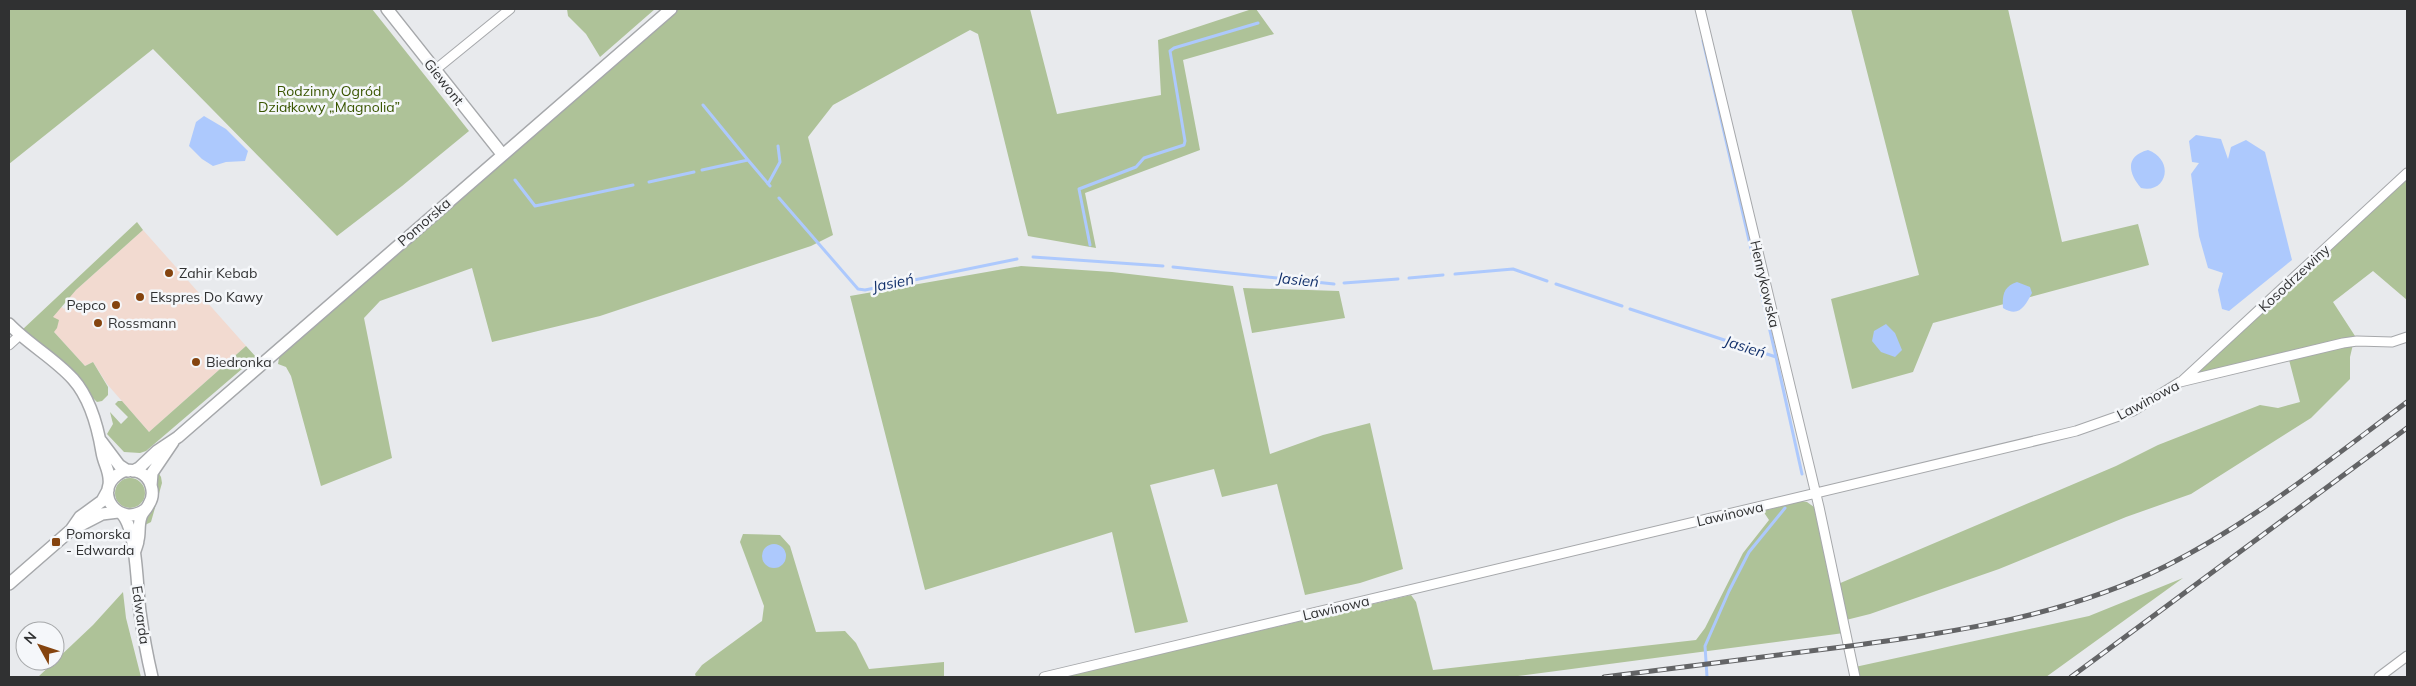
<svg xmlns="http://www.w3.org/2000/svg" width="2416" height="686" font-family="Mulish,sans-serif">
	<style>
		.commercial { fill: #f2dad0 }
		.green { fill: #aec298 }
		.water { fill: #adc9fd }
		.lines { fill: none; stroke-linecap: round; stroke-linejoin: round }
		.stream { stroke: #adc9fd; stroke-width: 3 }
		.street-casing { stroke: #a6a8ab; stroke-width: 11 }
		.secondary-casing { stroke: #a6a8ab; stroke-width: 14 }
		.street { stroke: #fff; stroke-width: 9 }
		.secondary { stroke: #fff; stroke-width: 11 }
		.rail-casing { stroke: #636466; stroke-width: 5 }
		.rail { stroke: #f5f7fa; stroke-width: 3; stroke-dasharray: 9; stroke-linecap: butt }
		.poi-dot { fill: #85440f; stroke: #f5f7fa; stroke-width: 2 }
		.labels { text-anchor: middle; stroke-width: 5; stroke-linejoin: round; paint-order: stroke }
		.street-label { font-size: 14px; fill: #303132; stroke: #f5f7fa }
		.park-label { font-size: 14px; fill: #395500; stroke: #f5f7fa }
		.poi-label { font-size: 14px; fill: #303132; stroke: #f5f7fa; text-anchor: start }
		.water-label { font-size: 15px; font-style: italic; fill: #12306b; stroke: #f5f7fa }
	</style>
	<rect width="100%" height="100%" fill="#e8eaed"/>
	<path class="commercial" d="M 143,230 L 246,346 L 149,432 L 107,384 L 93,362 L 85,366 L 53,331 L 53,317 L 61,306 L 64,309 L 69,305 L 66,300 L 76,290 Z"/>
	<path class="green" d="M 9,9 L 372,9 L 469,131 L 402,186 L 337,236 L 153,49 L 9,164 Z
		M 567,9 L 655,9 L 600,57 L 586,34 L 568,16 Z
		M 677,9 L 1030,9 L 1057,114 L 1161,95 L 1158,40 L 1252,9 L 1256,9 L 1274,34 L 1183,60 L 1200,150 L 1085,193 L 1096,248 L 1028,236 L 978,34 L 970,30 L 833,105 L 808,137 L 833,235 L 811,246 L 600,316 L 492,342 L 472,268 L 380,301 L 364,318 L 392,458 L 321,486 L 291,376 L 286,367 L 278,364 L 279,358 Z
		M 1851,9 L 2008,9 L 2062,242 L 2138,224 L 2149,265 L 1933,323 L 1913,372 L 1852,389 L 1831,299 L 1919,275 Z
		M 2407,173 L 2407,300 L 2373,271 L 2333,302 L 2355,336 L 2350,357 L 2350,379 L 2311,418 L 2191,494 L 2126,517 L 1999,569 L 1870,614 L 1842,621 L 1844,633 L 1510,677 L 1063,677 L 1411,595 L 1416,602 L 1433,670 L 1696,640 L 1705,628 L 1743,553 L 1769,520 L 1763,511 L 1801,501 L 1807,502 L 1814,507 L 1831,587 L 2116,466 L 2158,445 L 2260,405 L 2278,408 L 2300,402 L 2288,356 L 2180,382 Z
		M 137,222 L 143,230 L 76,290 L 53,317 L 59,320 L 57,328 L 54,332 L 85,366 L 93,362 L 108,387 L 108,395 L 102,401 L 97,402 L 22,330 Z
		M 1021,266 L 1112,272 L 1233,286 L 1270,454 L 1323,435 L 1370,423 L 1403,569 L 1360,583 L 1305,595 L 1277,484 L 1222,497 L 1214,469 L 1150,485 L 1188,622 L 1135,633 L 1112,532 L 925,590 L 850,296 Z
		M 1243,288 L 1339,291 L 1345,318 L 1252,333 Z
		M 246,346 L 256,357 L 146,451 L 140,453 L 124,452 L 107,434 L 113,424 L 110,412 L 121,424 L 128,417 L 115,404 L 118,401 L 122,401 L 149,432 Z
		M 158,472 L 161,477 L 162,483 L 151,522 L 143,526 Z
		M115 493a15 15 0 1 1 30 0a15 15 0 1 1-30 0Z
		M 743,534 L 780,535 L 790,546 L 816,632 L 845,631 L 856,643 L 869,669 L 944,662 L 944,677 L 696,677 L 695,674 L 702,665 L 762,621 L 764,606 L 740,542 Z
		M 2183,578 L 2046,677 L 1858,677 L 1855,667 L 2089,616 Z
		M 123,592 L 126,618 L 141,677 L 38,677 L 93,625 Z"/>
	<path class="water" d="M 204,116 L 226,129 L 248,151 L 245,161 L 226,162 L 213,166 L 202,159 L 189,146 L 196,122 Z
		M 2196,135 L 2221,139 L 2228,159 L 2231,147 L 2246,140 L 2265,152 L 2292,260 L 2229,311 L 2222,309 L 2218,290 L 2223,273 L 2208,268 L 2199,236 L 2191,174 L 2199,163 L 2192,162 L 2189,141 Z
		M 2148,150 C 2175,160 2167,194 2141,188 C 2128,173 2125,156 2148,150 Z
		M 2017,282 L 2030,287 L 2032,293 C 2025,306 2019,318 2003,308 C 2002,295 2004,286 2017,282 Z
		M 1886,324 L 1895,333 L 1902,350 L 1895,357 L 1881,352 L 1872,341 L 1874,331 Z
		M762 556a12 12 0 1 1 24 0a12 12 0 1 1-24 0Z"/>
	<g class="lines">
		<path class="stream" d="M 1703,41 L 1776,357
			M 703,105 L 748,160
			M 702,170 L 748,160 L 770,186
			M 515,180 L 535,206 L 633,185
			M 649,182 L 694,172
			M 768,184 L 780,162 L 778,146
			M 779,198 L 858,289 L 865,290 L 1017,259
			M 1090,245 L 1079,189 L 1136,167 L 1144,158 L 1184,145 L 1185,141 L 1170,51 L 1174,48 L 1258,23
			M 1033,257 L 1163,266
			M 1173,267 L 1334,284
			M 1455,274 L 1513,269 L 1547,281
			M 1409,278 L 1443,275
			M 1344,283 L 1398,279
			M 1556,284 L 1622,306
			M 1630,309 L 1776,357 L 1802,474
			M 1707,677 L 1705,646 L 1729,591 L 1749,552 L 1785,508"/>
		<g class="street-casing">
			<path id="street" d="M 1700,9 L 1819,507 L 1855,677
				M 435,70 L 510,9
				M 9,345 L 20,335
				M 2182,381 L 2407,173
				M 1044,677 L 2076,431 L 2133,411 L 2180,382 L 2343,343 L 2357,341 L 2392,342 L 2407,337
				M 2379,677 L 2407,656"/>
		</g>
		<g class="secondary-casing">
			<path id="secondary" d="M 387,9 L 502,154
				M 9,324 C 28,344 54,358 73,379 C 90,398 98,428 102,452 C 104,465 111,472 109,485
				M 101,441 L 119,465 L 128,471
				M 133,471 L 139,468 L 157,451 L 178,437 L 671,9
				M 151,486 L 152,473 L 173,442
				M 122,514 C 137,530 137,589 140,612 C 143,634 147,656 152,677
				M 71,530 L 102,514 L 118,512
				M 135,551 C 136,547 138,544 138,540 C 140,533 138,525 141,517 C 142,512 147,509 149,504 C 156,493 151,477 139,472 C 131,469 123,470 117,475 C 93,493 119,529 146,509
				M 9,584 L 71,530 L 80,517 L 102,501 L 108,490"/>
		</g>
		<use href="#street" class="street"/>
		<use href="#secondary" class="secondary"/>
		<g class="rail-casing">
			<path id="rail" d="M 1604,677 C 1686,667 1768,656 1850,646 C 1960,631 2066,616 2166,566 C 2253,522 2329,460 2407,402
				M 2071,677 L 2407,428"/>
		</g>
		<use href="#rail" class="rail"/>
	</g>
	<g class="poi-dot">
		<circle cx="169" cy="273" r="5"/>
		<circle cx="140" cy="297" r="5"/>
		<circle cx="116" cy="305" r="5"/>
		<circle cx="98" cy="323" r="5"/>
		<circle cx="196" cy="362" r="5"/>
		<rect x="51" y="537" width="10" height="10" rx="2.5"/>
	</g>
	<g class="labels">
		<g class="street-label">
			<text transform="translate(444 82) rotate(52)" y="5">Giewont</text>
			<text transform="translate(424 222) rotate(-41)" y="5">Pomorska</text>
			<text transform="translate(2294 278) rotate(-43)" y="5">Kosodrzewiny</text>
			<text transform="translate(1765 284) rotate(77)" y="5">Henrykowska</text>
			<text transform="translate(2148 400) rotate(-28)" y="5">Lawinowa</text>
			<text transform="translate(1730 514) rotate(-13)" y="5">Lawinowa</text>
			<text transform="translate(1336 608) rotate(-13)" y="5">Lawinowa</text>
			<text transform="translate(141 615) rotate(82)" y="5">Edwarda</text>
		</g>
		<g class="park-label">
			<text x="329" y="96">Rodzinny Ogród<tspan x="329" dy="16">Działkowy „Magnolia”</tspan></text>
		</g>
		<g class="poi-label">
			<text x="179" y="278">Zahir Kebab</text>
			<text x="150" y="302">Ekspres Do Kawy</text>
			<text x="106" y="310" text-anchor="end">Pepco</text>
			<text x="108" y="328">Rossmann</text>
			<text x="206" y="367">Biedronka</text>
			<text x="66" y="539">Pomorska<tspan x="66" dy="16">- Edwarda</tspan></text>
		</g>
		<g class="water-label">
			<text transform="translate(1298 280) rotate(6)" y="5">Jasień</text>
			<text transform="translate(893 283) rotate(-11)" y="5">Jasień</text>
			<text transform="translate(1745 347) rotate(18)" y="5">Jasień</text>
		</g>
	</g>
	<rect width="2416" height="686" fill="none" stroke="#303132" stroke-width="20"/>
	<g transform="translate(40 646) rotate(310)"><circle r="24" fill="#f5f7fa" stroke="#a6a8aa"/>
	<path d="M0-4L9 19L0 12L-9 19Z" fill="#85440f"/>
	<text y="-8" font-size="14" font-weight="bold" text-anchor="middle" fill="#303132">N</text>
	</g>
</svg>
